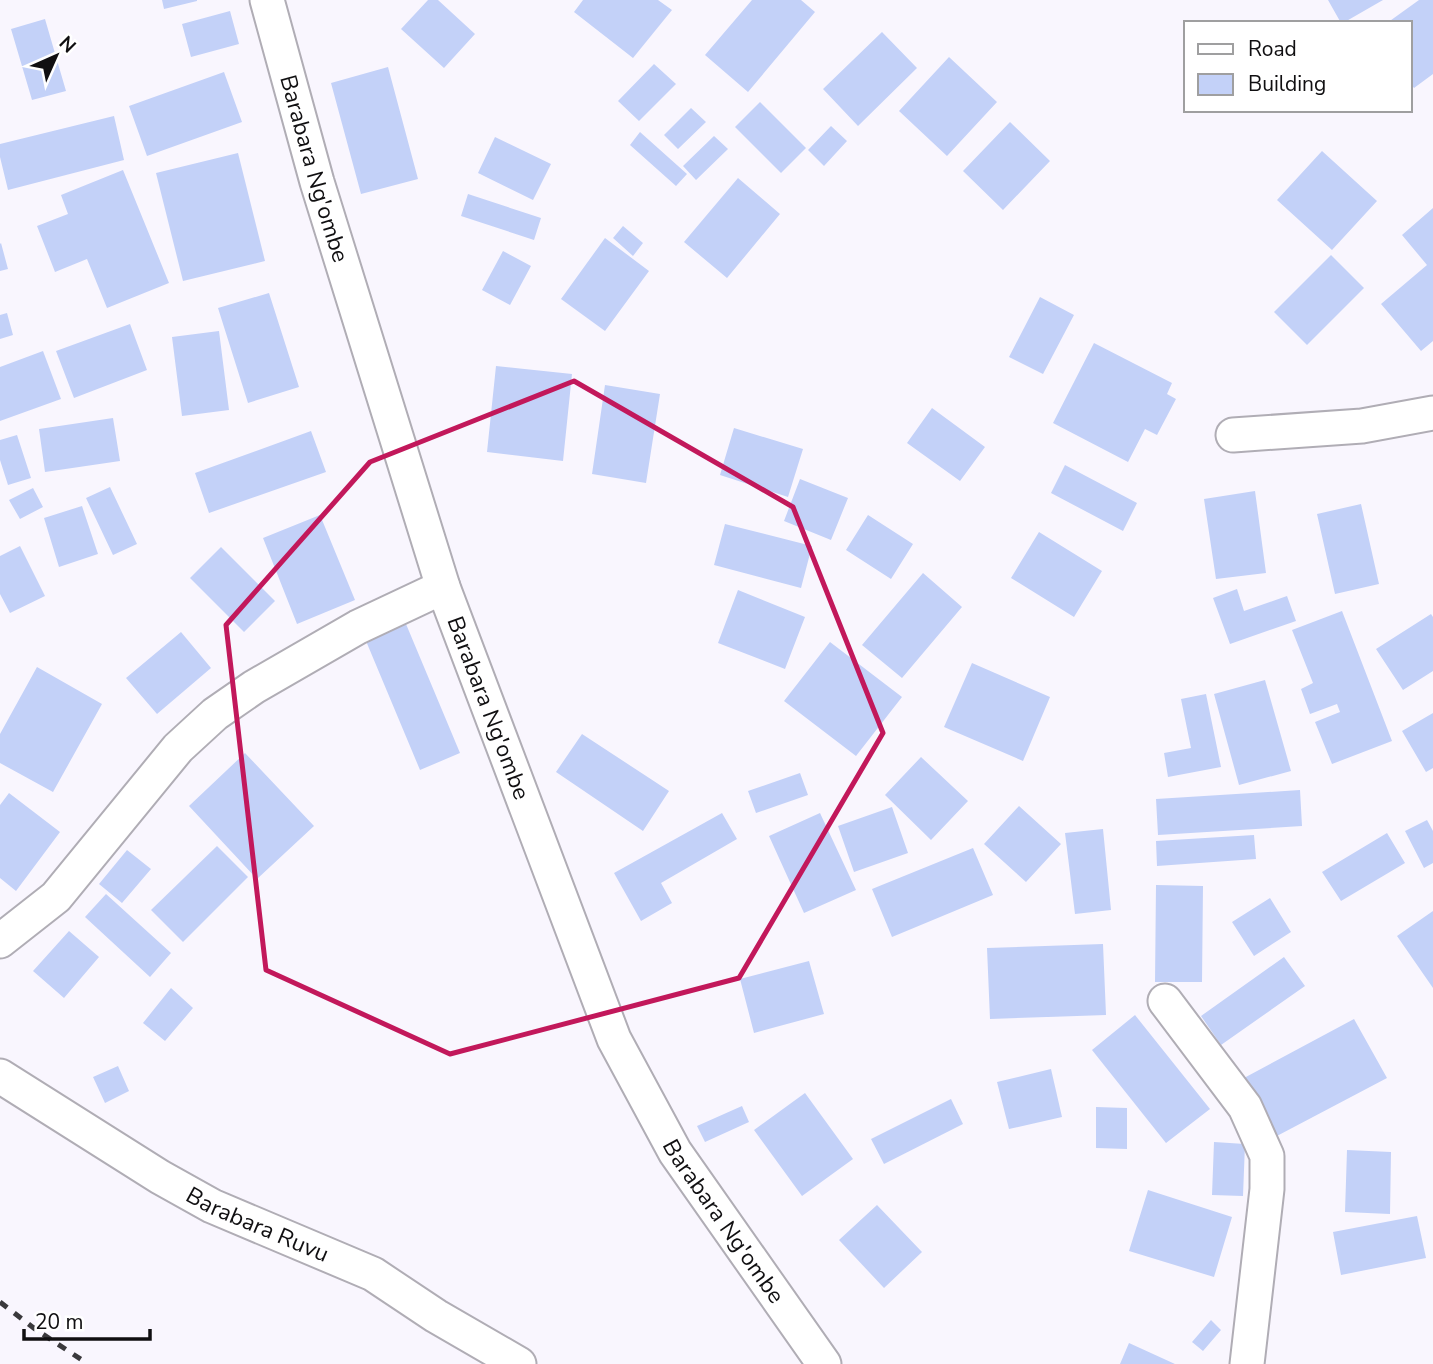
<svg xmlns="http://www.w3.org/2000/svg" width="1433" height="1364" font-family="'Nunito Sans',sans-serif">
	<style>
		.building { fill: #c3d1f8 }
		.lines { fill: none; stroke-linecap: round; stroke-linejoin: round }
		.minor-casing { stroke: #b0adb5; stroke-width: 37 }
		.minor { stroke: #fff; stroke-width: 33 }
		.rail { stroke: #3a393c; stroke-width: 5; stroke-dasharray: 9 9; stroke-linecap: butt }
		.marked { fill: none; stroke: #c2185b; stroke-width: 5; stroke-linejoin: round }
		.labels { text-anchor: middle; stroke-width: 6; stroke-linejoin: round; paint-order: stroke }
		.street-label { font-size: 23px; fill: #100f11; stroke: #fff }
	</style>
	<rect width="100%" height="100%" fill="#f9f6fe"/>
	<path class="building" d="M 162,0 L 197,0 L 197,1 L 164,9 Z
		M 428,0 L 438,0 L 475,34 L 444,68 L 401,29 Z
		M 583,0 L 658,0 L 672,10 L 633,58 L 574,12 Z
		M 752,0 L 801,0 L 815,12 L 748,92 L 705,55 Z
		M 1328,0 L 1383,0 L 1343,23 L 1341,23 Z
		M 1419,0 L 1433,0 L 1433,74 L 1414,88 L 1410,83 L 1410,23 L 1387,23 Z
		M 230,11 L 239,44 L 191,57 L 182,24 Z
		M 45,19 L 66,91 L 32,100 L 11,29 Z
		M 882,32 L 917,68 L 858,126 L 823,89 Z
		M 949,57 L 997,102 L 947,156 L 899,111 Z
		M 654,64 L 676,84 L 639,121 L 618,101 Z
		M 388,67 L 418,179 L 361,194 L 331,83 Z
		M 224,72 L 242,122 L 147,156 L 129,106 Z
		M 760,102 L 806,148 L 781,173 L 735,127 Z
		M 691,108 L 706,122 L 678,149 L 664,135 Z
		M 114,116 L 124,160 L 8,190 L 0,157 L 0,144 Z
		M 1010,122 L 1050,161 L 1003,210 L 963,171 Z
		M 831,126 L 847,141 L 824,166 L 808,150 Z
		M 640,132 L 687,174 L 676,186 L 630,145 Z
		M 714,136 L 728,149 L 696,180 L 683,166 Z
		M 495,137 L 551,164 L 533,200 L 478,173 Z
		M 1322,151 L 1377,201 L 1332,250 L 1277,200 Z
		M 238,153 L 265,261 L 183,281 L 156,173 Z
		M 123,170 L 169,283 L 107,308 L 87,259 L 55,272 L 37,226 L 68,214 L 61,195 Z
		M 738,178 L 780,214 L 727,278 L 684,242 Z
		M 468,194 L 541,218 L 534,240 L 461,216 Z
		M 1433,208 L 1433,341 L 1421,351 L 1381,304 L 1427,265 L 1402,235 Z
		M 623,226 L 643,243 L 633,256 L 613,238 Z
		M 605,238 L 649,271 L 605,331 L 561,299 Z
		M 1,243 L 8,269 L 0,271 L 0,244 Z
		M 503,251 L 531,266 L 510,305 L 482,290 Z
		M 1331,255 L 1364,288 L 1307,345 L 1274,312 Z
		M 269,293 L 299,387 L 248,403 L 218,308 Z
		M 1040,297 L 1074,315 L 1043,374 L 1009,357 Z
		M 7,313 L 13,335 L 0,339 L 0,315 Z
		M 130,324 L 147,370 L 74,398 L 56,351 Z
		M 219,331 L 229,410 L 182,416 L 172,337 Z
		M 1094,343 L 1172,383 L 1167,394 L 1176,399 L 1157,435 L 1145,429 L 1128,462 L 1053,423 Z
		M 43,351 L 61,399 L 0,421 L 0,367 Z
		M 496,366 L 572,374 L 563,461 L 487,452 Z
		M 605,385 L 660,394 L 646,483 L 592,474 Z
		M 932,408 L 985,447 L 960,481 L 907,443 Z
		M 113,418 L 120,461 L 45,472 L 39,429 Z
		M 734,428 L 803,449 L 788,497 L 720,475 Z
		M 311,431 L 326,472 L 209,513 L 195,473 Z
		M 17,435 L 31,478 L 8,485 L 0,460 L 0,440 Z
		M 1065,465 L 1137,503 L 1123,531 L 1051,493 Z
		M 800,479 L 848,498 L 831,540 L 784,521 Z
		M 110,487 L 137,544 L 113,555 L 86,498 Z
		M 33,488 L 43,507 L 20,519 L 9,500 Z
		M 1255,491 L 1266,573 L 1216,579 L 1204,499 Z
		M 1361,504 L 1379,584 L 1335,594 L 1317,514 Z
		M 82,506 L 98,554 L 59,567 L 44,518 Z
		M 320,515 L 355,600 L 297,624 L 263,538 Z
		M 868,515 L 913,544 L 891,579 L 846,550 Z
		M 725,524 L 812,546 L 801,588 L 714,565 Z
		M 1039,532 L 1102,571 L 1074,617 L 1011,578 Z
		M 20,546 L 45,596 L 10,613 L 0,594 L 0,556 Z
		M 221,547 L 275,601 L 244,632 L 190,578 Z
		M 923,573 L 962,607 L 902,678 L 862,645 Z
		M 1237,589 L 1244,611 L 1287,596 L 1296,621 L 1230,644 L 1213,598 Z
		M 738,590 L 805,617 L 785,669 L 718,643 Z
		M 1342,611 L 1392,741 L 1332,764 L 1315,722 L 1340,712 L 1337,704 L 1310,714 L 1301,689 L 1313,683 L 1292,630 Z
		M 1431,614 L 1433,617 L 1433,671 L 1403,690 L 1376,649 Z
		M 406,624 L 460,753 L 420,770 L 366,641 Z
		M 181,632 L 211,668 L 157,714 L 126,678 Z
		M 830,642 L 902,697 L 856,756 L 784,701 Z
		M 972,663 L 1050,697 L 1023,761 L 944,727 Z
		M 37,667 L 102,704 L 53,792 L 0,763 L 0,734 Z
		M 1265,680 L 1291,771 L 1239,785 L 1214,694 Z
		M 1206,694 L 1221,767 L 1168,777 L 1164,753 L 1191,748 L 1181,699 Z
		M 1433,713 L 1433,768 L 1426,772 L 1402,731 Z
		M 582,734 L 669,791 L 643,831 L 556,772 Z
		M 245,753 L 314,826 L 257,879 L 189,806 Z
		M 921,757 L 968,801 L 931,840 L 885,795 Z
		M 800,773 L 808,795 L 756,813 L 748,791 Z
		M 1300,790 L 1302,826 L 1158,835 L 1156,799 Z
		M 9,793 L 60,832 L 16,891 L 0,878 L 0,805 Z
		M 1019,806 L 1061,844 L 1026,882 L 984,844 Z
		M 892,807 L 908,853 L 854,872 L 838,826 Z
		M 722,813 L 737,839 L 661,883 L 672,903 L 641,921 L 614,873 Z
		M 820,813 L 856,890 L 804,913 L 769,836 Z
		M 1427,820 L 1433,831 L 1433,863 L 1424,868 L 1405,831 Z
		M 1103,829 L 1111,910 L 1075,914 L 1065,833 Z
		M 1387,833 L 1405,863 L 1341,901 L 1322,872 Z
		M 1254,835 L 1256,859 L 1157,866 L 1156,841 Z
		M 217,846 L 248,877 L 183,942 L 151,910 Z
		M 973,848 L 993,895 L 892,937 L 872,889 Z
		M 127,850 L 151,869 L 122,903 L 99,884 Z
		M 1156,885 L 1203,886 L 1202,982 L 1155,982 Z
		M 106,894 L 171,953 L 150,977 L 85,917 Z
		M 1270,898 L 1291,932 L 1254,956 L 1232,922 Z
		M 1433,911 L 1433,988 L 1397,936 Z
		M 69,931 L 99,957 L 64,998 L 33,971 Z
		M 1103,944 L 1106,1015 L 990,1019 L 987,948 Z
		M 1284,957 L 1305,986 L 1221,1045 L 1201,1016 Z
		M 809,961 L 824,1014 L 754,1033 L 740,979 Z
		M 171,988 L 193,1008 L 165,1041 L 143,1023 Z
		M 1135,1015 L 1210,1109 L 1166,1143 L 1092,1050 Z
		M 1354,1019 L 1387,1078 L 1275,1137 L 1244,1078 Z
		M 118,1066 L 129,1091 L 105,1103 L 93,1077 Z
		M 1051,1069 L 1062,1117 L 1009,1129 L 997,1082 Z
		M 805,1093 L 853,1159 L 802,1196 L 754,1130 Z
		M 951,1099 L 963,1124 L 884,1164 L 871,1139 Z
		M 742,1106 L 749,1122 L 705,1142 L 697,1126 Z
		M 1096,1107 L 1127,1108 L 1127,1149 L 1096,1148 Z
		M 1214,1142 L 1245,1144 L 1243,1196 L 1212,1195 Z
		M 1347,1150 L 1391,1152 L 1390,1214 L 1345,1212 Z
		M 1148,1190 L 1232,1217 L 1214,1277 L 1129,1251 Z
		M 877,1205 L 922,1252 L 884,1288 L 839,1240 Z
		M 1417,1216 L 1426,1258 L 1341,1275 L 1333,1232 Z
		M 1211,1320 L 1221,1330 L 1203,1351 L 1192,1342 Z
		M 1129,1343 L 1175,1364 L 1120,1364 Z"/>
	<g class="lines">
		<g class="minor-casing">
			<g id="minor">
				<path id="s1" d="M 267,0 L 317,182 L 443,587 L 614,1039 L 675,1152 L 824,1364"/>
				<path d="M 1233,435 L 1362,426 L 1433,413"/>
				<path d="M 0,941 L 56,897 L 178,748 L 215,714 L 254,687 L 358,627 L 443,587"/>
				<path d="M 1165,1001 L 1245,1107 L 1267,1156 L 1267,1189 L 1247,1364"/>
				<path id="s2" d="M 0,1076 L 160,1177 L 212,1206 L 373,1274 L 436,1316 L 519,1364"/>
			</g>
		</g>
		<use href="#minor" class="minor"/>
		<path class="rail" d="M 0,1302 L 35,1329 L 88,1364"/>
	</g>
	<path class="marked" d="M 574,381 L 793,507 L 883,733 L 739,978 L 450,1054 L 266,970 L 226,625 L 370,462 Z"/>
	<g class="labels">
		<g class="street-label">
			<text dy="8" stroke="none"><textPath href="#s1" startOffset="175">Barabara Ng'ombe</textPath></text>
			<text dy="8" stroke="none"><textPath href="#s1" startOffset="742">Barabara Ng'ombe</textPath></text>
			<text dy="8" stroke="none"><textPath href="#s1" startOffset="1309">Barabara Ng'ombe</textPath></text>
			<text dy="8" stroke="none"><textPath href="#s2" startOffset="298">Barabara Ruvu</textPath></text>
		</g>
	</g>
	<rect x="1184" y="21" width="228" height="91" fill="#ffffff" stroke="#9f9fa0" stroke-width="2"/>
	<rect x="1198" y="44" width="35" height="10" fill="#ffffff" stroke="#9f9fa0" stroke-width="2"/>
	<text x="1248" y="56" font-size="21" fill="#100f11">Road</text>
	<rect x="1198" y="74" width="35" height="21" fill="#c3d1f8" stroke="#9f9fa0" stroke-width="2"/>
	<text x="1248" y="91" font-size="21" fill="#100f11">Building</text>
	<g transform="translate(56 56) rotate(45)" stroke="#ffffff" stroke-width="5" paint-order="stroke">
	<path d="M0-5L12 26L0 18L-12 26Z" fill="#100f11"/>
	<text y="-10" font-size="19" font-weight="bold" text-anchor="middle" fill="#100f11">N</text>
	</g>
	<path d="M24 1329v10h126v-10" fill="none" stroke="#100f11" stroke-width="3.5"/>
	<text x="35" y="1329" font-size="21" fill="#100f11" stroke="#ffffff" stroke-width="5" paint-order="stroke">20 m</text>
</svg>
